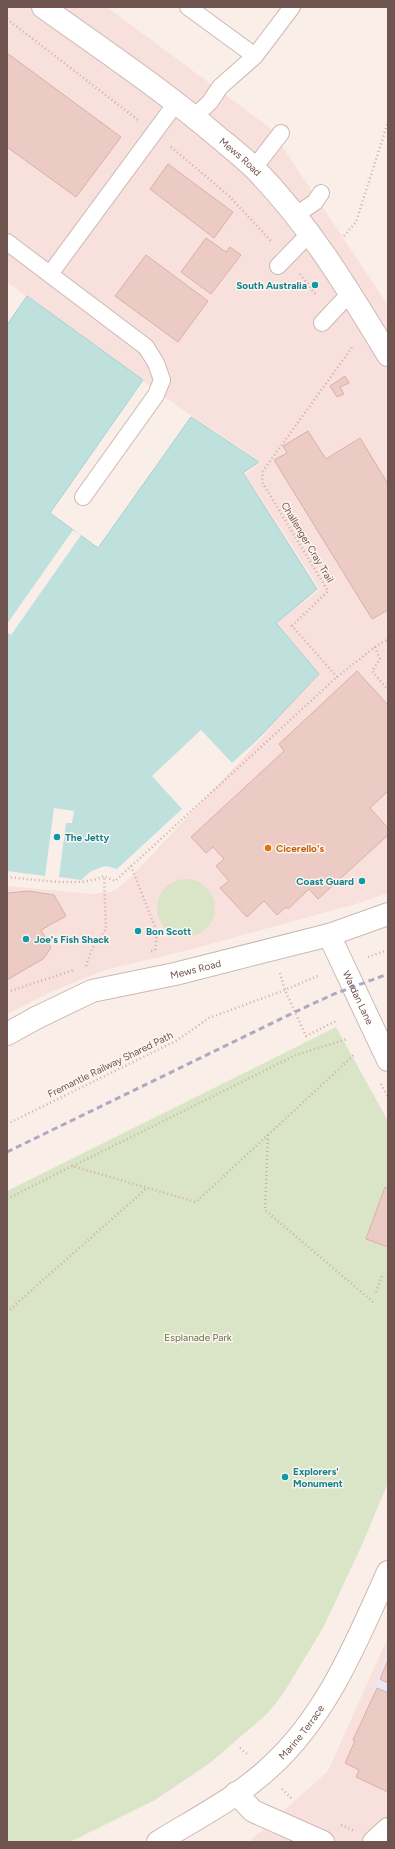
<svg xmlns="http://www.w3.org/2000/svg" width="395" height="1849" font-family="Figtree,sans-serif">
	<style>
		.commercial { fill: #f8e0dd }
		.education { fill: #ece5f6 }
		.green { fill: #dae5c8 }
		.water { fill: #bfe1de; stroke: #a7d1cf }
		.pier { fill: #faefe8 }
		.building { fill: #ebcbc3; stroke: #dcafa6 }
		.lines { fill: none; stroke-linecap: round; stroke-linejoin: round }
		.lane-casing { stroke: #ccb8b3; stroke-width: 18 }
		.street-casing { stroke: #ccb8b3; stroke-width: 24 }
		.secondary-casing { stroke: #ceb7b0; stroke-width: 24 }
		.path { stroke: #d0aea7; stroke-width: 2.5; stroke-dasharray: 1 3; stroke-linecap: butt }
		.lane { stroke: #fff; stroke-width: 16 }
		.street { stroke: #fff; stroke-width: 22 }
		.secondary { stroke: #fff; stroke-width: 22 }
		.rail { stroke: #b0a8c2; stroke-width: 3; stroke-dasharray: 6 4; stroke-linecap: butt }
		.culture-dot { fill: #0f9aa8; stroke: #fdf4ee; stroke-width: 1.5 }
		.food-dot { fill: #e8710a; stroke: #fdf4ee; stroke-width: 1.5 }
		.labels { text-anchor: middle; stroke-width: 3; stroke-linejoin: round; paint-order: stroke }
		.street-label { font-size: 10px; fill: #70544f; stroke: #fdf4ee }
		.culture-label { font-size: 10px; font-weight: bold; fill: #0d838f; stroke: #fdf4ee; text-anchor: start }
		.food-label { font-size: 10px; font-weight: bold; fill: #c56008; stroke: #fdf4ee; text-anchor: start }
		.park-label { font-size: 10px; fill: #5f7549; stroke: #fdf4ee }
	</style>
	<rect width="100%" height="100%" fill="#faefe8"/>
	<path class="commercial" d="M 7,7 L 107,7 L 270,128 L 388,305 L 388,893 L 356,904 L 189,950 L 105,970 L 53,991 L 7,1014 L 7,865 L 109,872 L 317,677 L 270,622 L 315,585 L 240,478 L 261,462 L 190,415 L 7,282 Z
		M 388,1637 L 388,1842 L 249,1842 L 328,1771 Z"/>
	<path class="education" d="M 388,1653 L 388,1698 L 372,1691 Z"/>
	<path class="green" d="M157 908a29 29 0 1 1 58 0a29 29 0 1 1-58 0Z
		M 336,1027 L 388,1121 L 388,1483 L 362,1545 L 323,1628 L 283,1694 L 267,1714 L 210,1763 L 155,1800 L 70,1842 L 7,1842 L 7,1191 Z"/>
	<path class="water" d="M 27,296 L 143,380 L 50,513 L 98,548 L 191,417 L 259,462 L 243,473 L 317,589 L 276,623 L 319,674 L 127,877 L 112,889 L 7,884 L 7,325 Z"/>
	<path class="pier" d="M 247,475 L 319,588 L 318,591 L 293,611 L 318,589 Z
		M 73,530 L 81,535 L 11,635 L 7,632 L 7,624 Z
		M 274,725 L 129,879 L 113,891 L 92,894 L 7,886 L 7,871 L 45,876 L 54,808 L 74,811 L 72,823 L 66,823 L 59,877 L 81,880 L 90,872 L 99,868 L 106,866 L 117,869 L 182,809 L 152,776 L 201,730 L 232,763 Z"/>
	<path class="building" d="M 7,53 L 121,137 L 76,197 L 7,147 Z
		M 168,164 L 233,212 L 214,238 L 150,189 Z
		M 206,238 L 226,252 L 230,247 L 241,255 L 211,294 L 181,272 Z
		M 146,255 L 208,301 L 178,342 L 115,296 Z
		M 345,376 L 349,383 L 340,387 L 344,394 L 337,397 L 330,386 Z
		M 308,431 L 326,459 L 360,438 L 388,484 L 388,610 L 372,619 L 274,460 L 287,453 L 283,446 Z
		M 357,671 L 388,705 L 388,791 L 370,808 L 388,828 L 388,835 L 318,899 L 309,889 L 288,909 L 286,907 L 277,915 L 264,901 L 247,917 L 220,888 L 229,881 L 216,866 L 224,859 L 213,847 L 206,853 L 191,837 L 284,751 L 279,744 Z
		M 29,891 L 54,895 L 66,916 L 41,930 L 51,948 L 43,959 L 7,980 L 7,893 Z
		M 385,1187 L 388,1188 L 388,1247 L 366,1239 Z
		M 388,1660 L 388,1683 L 380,1679 Z
		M 377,1688 L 388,1693 L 388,1792 L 356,1777 L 359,1770 L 345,1763 L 355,1741 L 353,1740 Z"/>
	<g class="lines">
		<g class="lane-casing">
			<path id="lane" d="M 188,7 L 255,56
				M 194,117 L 210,102 L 220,87 L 255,56 L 292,7
				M 254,168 L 281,133
				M 296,215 L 315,202 L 321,193
				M 7,242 L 146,347 L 156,363 L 162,380 L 156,395 L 83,497
				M 278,266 L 310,233
				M 50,274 L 176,103
				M 322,323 L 351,292"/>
		</g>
		<g class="street-casing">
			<g id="street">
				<path id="s1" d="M 43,7 C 102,49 163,90 218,137 C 230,147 243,157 254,168 C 309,224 348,289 388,355"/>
				<path id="s2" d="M 329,935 L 388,1060"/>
				<path id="s3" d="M 36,1018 L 92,991 L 175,974 L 329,935 L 388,914"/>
				<path d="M 236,1793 L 253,1811 L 323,1842"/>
				<path d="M 374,1842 L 388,1829"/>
			</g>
		</g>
		<g class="secondary-casing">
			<g id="secondary">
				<path d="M 7,1034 L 36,1018"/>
				<path id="s4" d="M 158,1842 C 195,1819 237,1798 269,1768 C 327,1716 357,1641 388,1572"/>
			</g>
		</g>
		<path class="path" d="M 7,19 L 138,120
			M 171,147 L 229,196 L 272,242
			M 344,236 L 356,222 L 388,122
			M 300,274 L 317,296
			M 375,647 L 380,659 L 372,671 L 388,690
			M 337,677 L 292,626 L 328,591 L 262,482 L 263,471 L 353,346
			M 131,866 L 157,932 L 155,950 L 149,952
			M 7,877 C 33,879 81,888 104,876 L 115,881 L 337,677 L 375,647 L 388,639
			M 368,957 L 388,950
			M 86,966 L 92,949 L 106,929 L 104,876
			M 280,973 L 285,990 L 306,1036 L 338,1020
			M 7,992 L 74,970
			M 381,1084 L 388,1097
			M 7,1124 L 176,1041 L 209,1018 L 285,990 L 320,975
			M 268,1135 L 265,1210 L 373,1302
			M 73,1166 L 296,1055 L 347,1039
			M 7,1199 L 72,1166 L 196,1202 L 355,1054
			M 376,1292 L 383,1273
			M 7,1312 L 147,1188
			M 240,1748 L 247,1754
			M 282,1789 L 293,1800
			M 341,1825 L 353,1830"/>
		<use href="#lane" class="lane"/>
		<use href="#street" class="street"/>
		<use href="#secondary" class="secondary"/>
		<path class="rail" d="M 7,1152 L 295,1012 L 334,994 L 388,974"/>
	</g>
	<g class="culture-dot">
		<circle cx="315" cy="285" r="4"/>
		<circle cx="57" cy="837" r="4"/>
		<circle cx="362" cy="881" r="4"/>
		<circle cx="138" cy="931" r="4"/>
		<circle cx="26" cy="939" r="4"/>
		<circle cx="285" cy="1477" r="4"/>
	</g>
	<circle class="food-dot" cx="268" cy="848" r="4"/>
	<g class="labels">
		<g class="street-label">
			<text dy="4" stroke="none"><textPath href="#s1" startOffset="248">Mews Road</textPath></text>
			<text transform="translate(308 542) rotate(59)" y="4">Challenger Cray Trail</text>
			<text dy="4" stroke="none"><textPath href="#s3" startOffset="168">Mews Road</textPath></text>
			<text dy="4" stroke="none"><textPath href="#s2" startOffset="69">Wardan Lane</textPath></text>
			<text transform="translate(110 1064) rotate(-26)" y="4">Fremantle Railway Shared Path</text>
			<text dy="4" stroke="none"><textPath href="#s4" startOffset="182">Marine Terrace</textPath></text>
		</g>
		<g class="culture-label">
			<text x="307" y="289" text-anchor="end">South Australia</text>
			<text x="65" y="841">The Jetty</text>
			<text x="354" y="885" text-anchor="end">Coast Guard</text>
			<text x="146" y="935">Bon Scott</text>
			<text x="34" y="943">Joe's Fish Shack</text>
			<text x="293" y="1475">Explorers'<tspan x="293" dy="12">Monument</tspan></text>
		</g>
		<g class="food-label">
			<text x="276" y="852">Cicerello's</text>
		</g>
		<g class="park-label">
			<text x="198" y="1341">Esplanade Park</text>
		</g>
	</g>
	<rect width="395" height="1849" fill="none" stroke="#70544f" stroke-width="16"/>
</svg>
